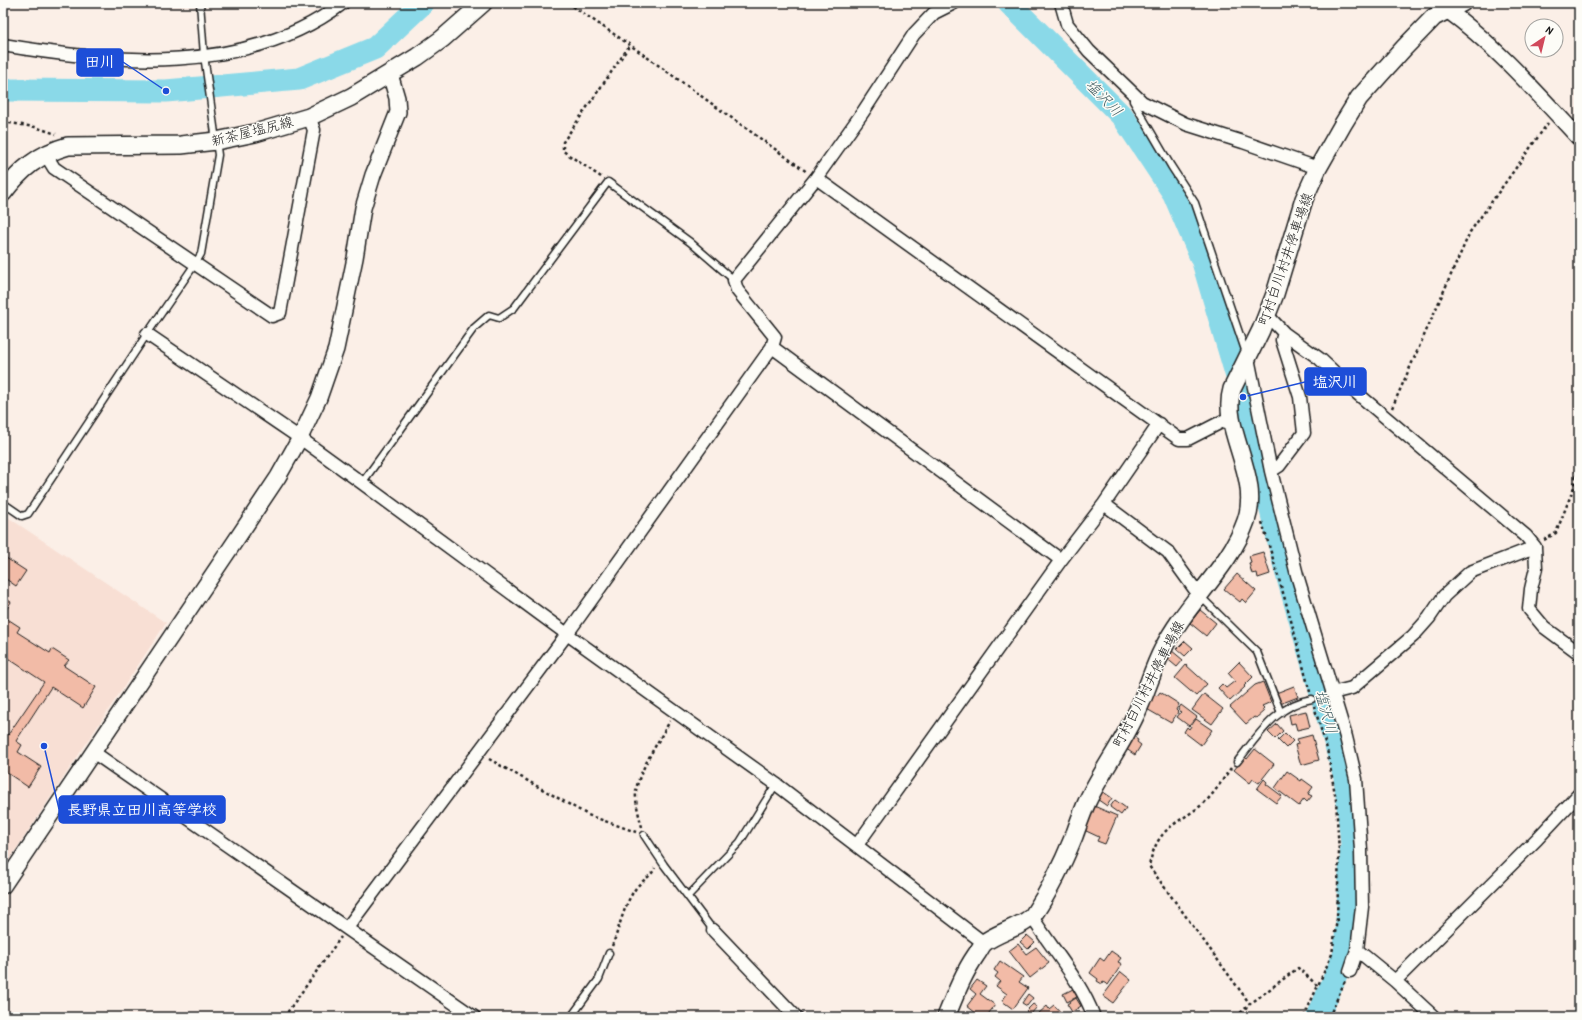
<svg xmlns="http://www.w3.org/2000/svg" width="1582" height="1020" font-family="'Patrick Hand','Klee One',sans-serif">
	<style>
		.built { fill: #f8dfd4 }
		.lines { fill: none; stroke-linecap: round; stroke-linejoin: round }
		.river { stroke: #8ad9e8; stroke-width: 23 }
		.building { fill: #f2bba7; stroke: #1c1c1c }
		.service-casing { stroke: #1c1c1c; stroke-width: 9 }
		.minor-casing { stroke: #1c1c1c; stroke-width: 15 }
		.tertiary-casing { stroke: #1c1c1c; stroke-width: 18 }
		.secondary-casing { stroke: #1c1c1c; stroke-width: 20 }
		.path { stroke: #1c1c1c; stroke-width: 2.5; stroke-dasharray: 3 3; stroke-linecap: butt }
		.service { stroke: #fdfcf7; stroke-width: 6 }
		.minor { stroke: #fdfcf7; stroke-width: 12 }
		.tertiary { stroke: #fdfcf7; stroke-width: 15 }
		.secondary { stroke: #fdfcf7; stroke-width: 17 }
		.labels { text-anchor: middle; stroke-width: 3; stroke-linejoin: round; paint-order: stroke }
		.street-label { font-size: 14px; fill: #1c1c1c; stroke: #fdfcf7 }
		.water-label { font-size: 15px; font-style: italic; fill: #425e63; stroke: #fdfcf7 }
		.leader { fill: none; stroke: #1d4ed8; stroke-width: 1.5 }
		.callout-dot { fill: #1d4ed8; stroke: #fdfcf7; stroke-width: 1.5 }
		.callout { fill: #1d4ed8; stroke: #1d4ed8; stroke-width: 1.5 }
		.callout-label { font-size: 15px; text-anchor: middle; font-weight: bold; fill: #fff }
	</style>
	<rect width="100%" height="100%" fill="#fbefe7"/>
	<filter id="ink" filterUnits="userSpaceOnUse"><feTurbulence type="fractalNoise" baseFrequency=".025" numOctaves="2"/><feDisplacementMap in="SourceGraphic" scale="8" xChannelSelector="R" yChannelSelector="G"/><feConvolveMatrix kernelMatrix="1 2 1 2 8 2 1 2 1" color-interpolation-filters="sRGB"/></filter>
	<g filter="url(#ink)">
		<path class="built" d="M 3,514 L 166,623 L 3,869 Z"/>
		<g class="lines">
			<path class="river" d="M 1009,3 L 1123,117 L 1174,194 L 1203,262 L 1243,397 L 1286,571 L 1345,777 L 1352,843 L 1345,953 L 1318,1017
				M 3,90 L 166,91 L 299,79 L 375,48 L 423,3"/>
		</g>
		<path class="building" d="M 1263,552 L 1270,574 L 1258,578 L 1257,573 L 1252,574 L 1249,563 L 1251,562 L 1249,556 Z
			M 3,556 L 26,571 L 16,586 L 3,577 Z
			M 1237,574 L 1256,591 L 1246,603 L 1242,599 L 1240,602 L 1224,589 Z
			M 3,597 L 11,602 L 3,615 Z
			M 1200,610 L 1216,623 L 1206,636 L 1190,623 Z
			M 3,616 L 20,627 L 17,632 L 50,653 L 52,649 L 69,660 L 64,666 L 96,687 L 83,708 L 51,687 L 16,741 L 22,745 L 18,752 L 41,767 L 28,787 L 3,770 L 3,740 L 7,734 L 8,735 L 44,682 L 3,655 Z
			M 1185,641 L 1193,648 L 1185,656 L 1177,649 Z
			M 1171,650 L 1183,660 L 1177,667 L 1165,657 Z
			M 1239,662 L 1253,677 L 1244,686 L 1245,687 L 1230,701 L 1218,688 L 1222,684 L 1226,688 L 1235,681 L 1228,673 Z
			M 1186,665 L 1207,684 L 1196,696 L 1175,678 Z
			M 1263,682 L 1271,702 L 1262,706 L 1264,708 L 1262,710 L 1264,711 L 1256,718 L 1254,717 L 1246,724 L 1230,707 L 1255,685 Z
			M 1294,686 L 1298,697 L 1280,704 L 1276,693 Z
			M 1160,692 L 1179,704 L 1176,710 L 1178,712 L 1171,723 L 1145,708 L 1153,694 L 1157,696 Z
			M 1204,694 L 1223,709 L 1212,724 L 1192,710 Z
			M 1181,705 L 1197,717 L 1189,726 L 1177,717 L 1181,712 L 1178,710 Z
			M 1306,711 L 1310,727 L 1297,730 L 1295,723 L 1291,724 L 1289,715 Z
			M 1196,719 L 1212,730 L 1201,745 L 1184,732 L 1187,727 L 1189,729 Z
			M 1277,724 L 1283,731 L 1275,739 L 1268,732 Z
			M 1285,733 L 1293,741 L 1286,748 L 1278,740 Z
			M 1130,735 L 1138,740 L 1137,742 L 1141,745 L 1135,755 L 1122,746 Z
			M 1312,735 L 1319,760 L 1301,765 L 1295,745 L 1298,744 L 1297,739 Z
			M 1255,749 L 1274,764 L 1259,783 L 1253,779 L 1250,783 L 1234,770 L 1245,757 L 1247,759 Z
			M 1287,771 L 1301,781 L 1302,779 L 1313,787 L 1308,794 L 1312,796 L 1307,802 L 1304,799 L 1299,806 L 1275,788 Z
			M 1264,779 L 1267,782 L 1266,784 L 1282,796 L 1276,803 L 1257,789 Z
			M 1099,789 L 1112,798 L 1107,806 L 1094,797 Z
			M 1115,800 L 1126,808 L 1121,815 L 1110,807 Z
			M 1094,806 L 1117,816 L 1105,844 L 1097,841 L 1099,837 L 1084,830 Z
			M 1027,935 L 1035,942 L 1028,949 L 1020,942 Z
			M 1018,944 L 1026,954 L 1036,947 L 1049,963 L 1030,978 L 1009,951 Z
			M 1111,951 L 1121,958 L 1118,962 L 1122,964 L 1108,985 L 1103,982 L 1102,984 L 1097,981 L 1098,979 L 1090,973 L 1100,958 L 1104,961 Z
			M 1000,961 L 1023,977 L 1019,982 L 1028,988 L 1013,1009 L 1002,1001 L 1007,994 L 996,986 L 1000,981 L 995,977 L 998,973 L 994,970 Z
			M 1121,972 L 1131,980 L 1113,1003 L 1103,996 Z
			M 977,980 L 986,986 L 980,994 L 995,1005 L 986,1017 L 981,1017 L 967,1006 L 976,994 L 970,989 Z
			M 1073,989 L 1077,997 L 1067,1002 L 1063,994 Z
			M 1028,994 L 1033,998 L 1027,1006 L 1022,1003 Z
			M 1076,998 L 1081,1006 L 1072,1012 L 1067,1004 Z
			M 1033,1004 L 1037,1007 L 1030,1015 L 1026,1011 Z
			M 1054,1005 L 1065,1017 L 1042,1017 L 1039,1013 L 1047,1006 L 1049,1009 Z"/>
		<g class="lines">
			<g class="service-casing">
				<path id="service" d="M 1133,96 L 1133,101 L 1171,166 L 1195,203 L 1246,353
					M 362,483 L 474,328 L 489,315 L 499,318 L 514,308 L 608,182 L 690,242 L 734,280
					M 3,503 L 22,516 L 28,514 L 147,334 L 195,264 L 201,254 L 218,155 L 204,55 L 200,3
					M 1200,596 L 1257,652 L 1281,713
					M 1237,762 C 1257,737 1277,704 1312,699
					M 644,835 L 664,865 L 713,930
					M 688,896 L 740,842 L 776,784
					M 571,1017 L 599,979 L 609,953"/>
			</g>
			<g class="minor-casing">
				<path id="minor" d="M 1061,3 L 1067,24 L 1089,51 L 1142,102 L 1186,124 L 1243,142 L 1318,168
					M 3,45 C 114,64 247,76 343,3
					M 46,155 L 54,168 L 272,316 L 280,313 L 314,130 L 309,117
					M 816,178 L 1179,439 L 1188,439 L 1231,417
					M 1267,315 L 1284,333 L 1320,359 L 1352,389 L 1526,536 L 1535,547 L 1536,568 L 1531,589 L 1529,609 L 1544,627 L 1579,653
					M 147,334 L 300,438 L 362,483 L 567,634 L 776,784 L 984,943
					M 772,347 L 1061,560
					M 1248,358 L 1271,471 L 1297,575 L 1346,737 L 1356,779 L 1361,850 L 1362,907 L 1357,950 L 1350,971
					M 1271,471 L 1279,466 L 1304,433 L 1300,397 L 1282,340 L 1284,333
					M 1104,504 L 1168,552 L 1199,595
					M 1332,693 L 1352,688 L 1413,636 L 1429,618 L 1444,596 L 1470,572 L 1535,547
					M 93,752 L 474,1017
					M 857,845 L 1061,560 L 1104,504 L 1159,424
					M 1032,917 C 1052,949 1081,981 1094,1017
					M 347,928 L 567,634 L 772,347 L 775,337 L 737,290 L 734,280 L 816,178 L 863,112 L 914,34 L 934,13 L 954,3
					M 713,930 L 796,1017
					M 1357,950 L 1395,981
					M 1434,1017 L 1395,981 L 1537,839 L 1579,794"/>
			</g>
			<g class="tertiary-casing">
				<path id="tertiary" d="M 1447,10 C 1494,44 1539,95 1579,138
					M 3,886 L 240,534 L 278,477 L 300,438 L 319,398 L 336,349 L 355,258 L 363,208 L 373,175 L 398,112 L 397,98 L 390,74"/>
			</g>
			<g class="secondary-casing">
				<path id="secondary" d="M 3,193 C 21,169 39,154 68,146 L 181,145 L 216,141 L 255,133 L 309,117 L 351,97 L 417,57 L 442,39 L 483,3
					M 946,1017 C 955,995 963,974 976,955 C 979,951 981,946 984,943 C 996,933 1027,925 1034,914 C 1050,890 1063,863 1074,836 C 1078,825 1082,813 1087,802 C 1101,772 1121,746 1135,716 C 1146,694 1152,670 1163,649 C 1185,604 1230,567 1246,521 C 1262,476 1220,429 1232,389 L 1261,330 L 1275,294 L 1304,199 L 1318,168 L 1343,124 L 1359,98 L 1404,48 L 1434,17 L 1462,3"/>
			</g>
			<path class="path" d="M 568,3 L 630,45 L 807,172
				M 3,122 L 35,127 L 56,134
				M 601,177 L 563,151 L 563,142 L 630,45
				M 1392,408 L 1470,232 L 1548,123
				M 1262,522 L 1289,613 L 1310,692
				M 1544,540 L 1556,533 L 1574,487 L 1577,463 L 1579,459
				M 489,759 L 588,815 L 636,832
				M 1231,768 C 1223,779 1214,794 1204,803 C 1176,826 1158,825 1149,866 L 1250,1004
				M 642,827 C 639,816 635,802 636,791 C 638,772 660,739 670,721
				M 612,946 C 620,927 623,906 636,888 C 642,880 651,877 655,868
				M 284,1017 L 341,937
				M 1236,1017 L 1250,1004 L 1298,968 L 1318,986
				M 1304,1017 L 1332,954 L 1337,919 L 1339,852 L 1336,800 L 1327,749 L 1314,706
				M 1329,1017 L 1345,981"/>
			<use href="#service" class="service"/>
			<use href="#minor" class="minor"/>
			<use href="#tertiary" class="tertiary"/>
			<use href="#secondary" class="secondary"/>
		</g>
	</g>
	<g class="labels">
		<g class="street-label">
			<text transform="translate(252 131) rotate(-14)" y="5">新茶屋塩尻線</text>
			<text transform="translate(1285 259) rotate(-71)" y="5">町村白川村井停車場線</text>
			<text transform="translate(1148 684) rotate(-63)" y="5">町村白川村井停車場線</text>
		</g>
		<g class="water-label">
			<text transform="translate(1104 98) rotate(46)" y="5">塩沢川</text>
			<text transform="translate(1326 712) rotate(74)" y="5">塩沢川</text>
		</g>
	</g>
	<path class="leader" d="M166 91L123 62M1243 397L1305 382M44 746L59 809"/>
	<g class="callout-dot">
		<circle cx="166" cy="91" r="4"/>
		<circle cx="1243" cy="397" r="4"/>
		<circle cx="44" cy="746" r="4"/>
	</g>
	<g class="callout">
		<rect x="77" y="49" width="46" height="27" rx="4"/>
		<rect x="1305" y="368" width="61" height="27" rx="4"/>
		<rect x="59" y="796" width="166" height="27" rx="4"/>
	</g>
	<g class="callout-label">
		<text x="100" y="67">田川</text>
		<text x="1335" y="387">塩沢川</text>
		<text x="142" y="815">長野県立田川高等学校</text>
	</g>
	<rect width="1582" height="1020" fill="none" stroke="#fdfcf7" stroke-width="16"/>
	<rect x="8" y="8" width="1566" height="1004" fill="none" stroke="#1c1c1c" stroke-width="1.5" filter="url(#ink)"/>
	<g transform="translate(1544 38) rotate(35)"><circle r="19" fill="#fdfcf7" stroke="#a3a29f"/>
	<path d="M0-3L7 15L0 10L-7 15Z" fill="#d1495b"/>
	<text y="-6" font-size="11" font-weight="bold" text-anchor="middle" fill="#1c1c1c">N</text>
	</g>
</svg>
